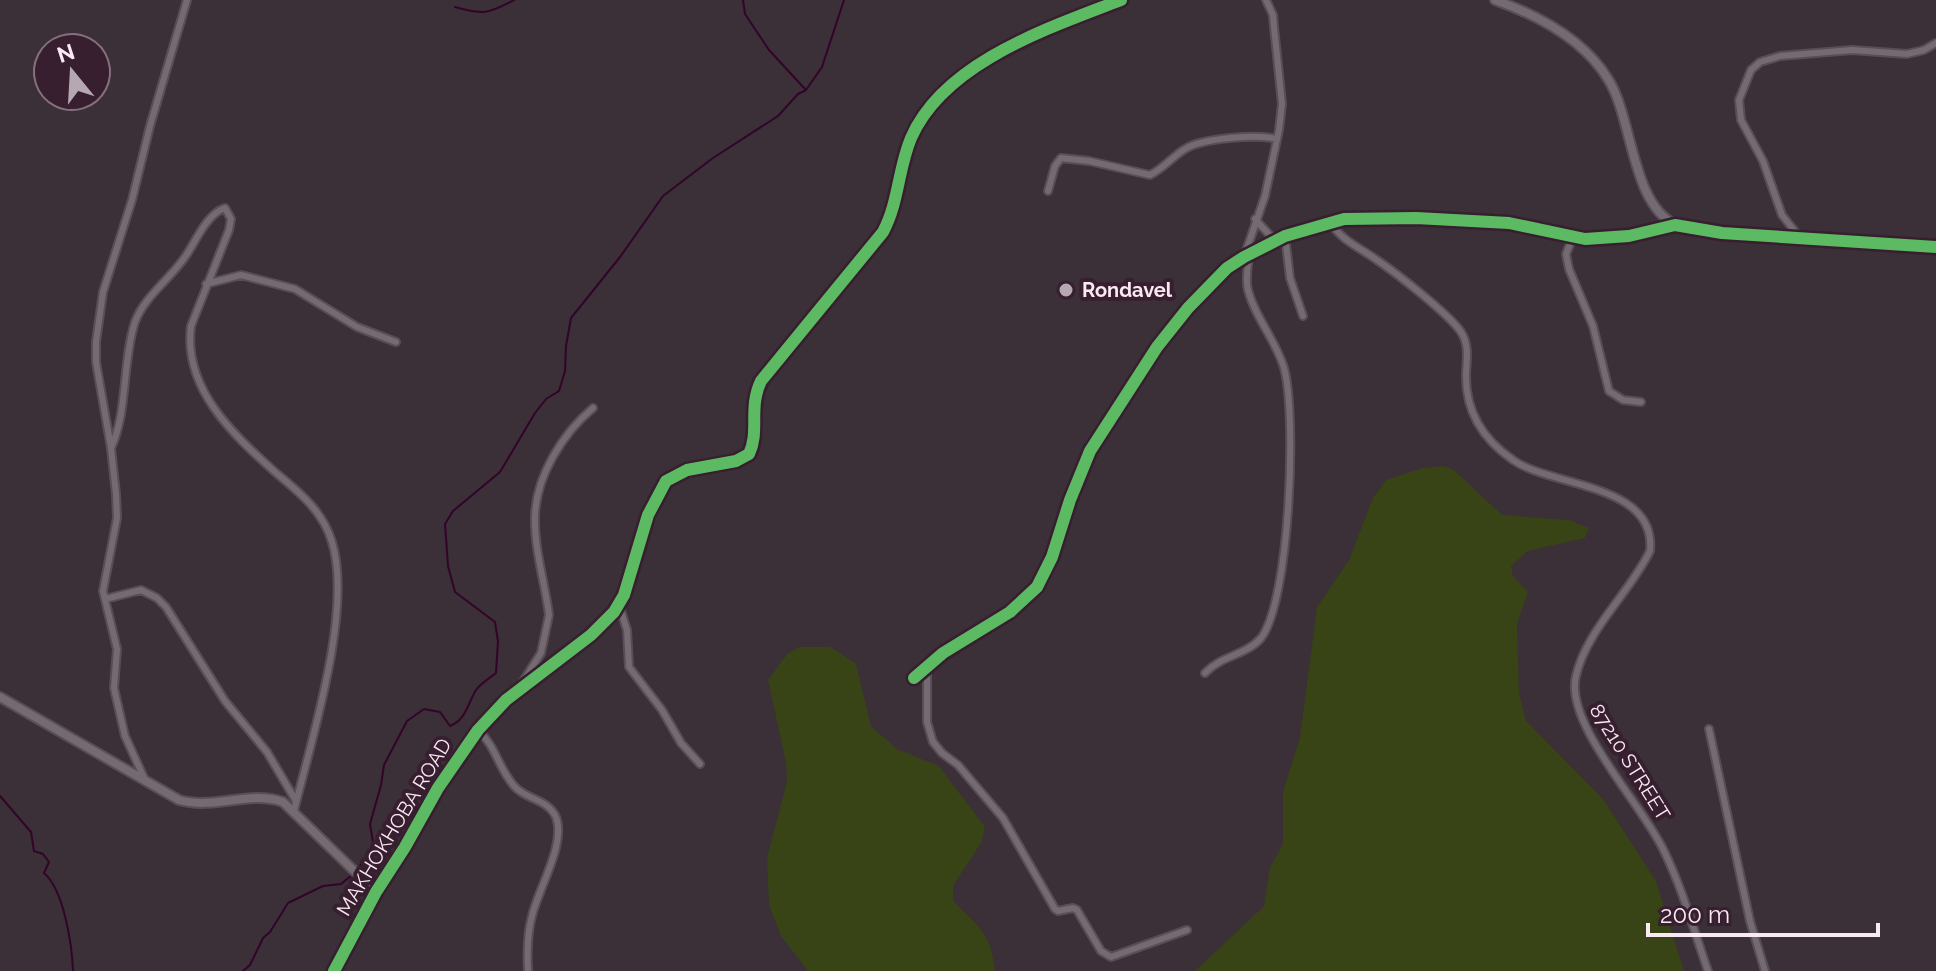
<svg xmlns="http://www.w3.org/2000/svg" width="1936" height="971" font-family="Raleway,sans-serif">
	<style>
		.green { fill: #384316 }
		.lines { fill: none; stroke-linecap: round; stroke-linejoin: round }
		.stream { stroke: #330429; stroke-width: 2 }
		.minor-casing { stroke: #594e56; stroke-width: 10 }
		.tertiary-casing { stroke: #594e56; stroke-width: 12 }
		.minor { stroke: #746a71; stroke-width: 6 }
		.tertiary { stroke: #746a71; stroke-width: 8 }
		.cycleway-casing { stroke: #371f30; stroke-width: 17 }
		.cycleway { stroke: #5cba63; stroke-width: 12 }
		.poi-dot { fill: #b6a8b2; stroke: #371f30; stroke-width: 3 }
		.labels { text-anchor: middle; stroke-width: 8; stroke-linejoin: round; paint-order: stroke }
		.poi-label { font-size: 20px; font-weight: bold; fill: #f9e9f3; stroke: #371f30; text-anchor: start }
		.street-label { font-size: 20px; fill: #f9e9f3; stroke: #371f30 }
	</style>
	<rect width="100%" height="100%" fill="#3b2f38"/>
	<path class="green" d="M 1444,466 L 1454,470 L 1502,515 L 1569,520 L 1589,528 L 1585,538 L 1528,551 L 1511,566 L 1513,576 L 1528,592 L 1517,624 L 1519,693 L 1526,721 L 1603,799 L 1656,881 L 1684,971 L 1195,971 L 1264,906 L 1270,867 L 1283,844 L 1283,792 L 1300,737 L 1317,607 L 1349,560 L 1373,498 L 1386,480 L 1423,468 Z
		M 800,647 L 831,647 L 856,664 L 871,726 L 897,749 L 939,766 L 985,827 L 981,843 L 953,886 L 953,901 C 980,928 990,931 995,971 L 808,971 L 781,936 L 769,905 L 767,858 L 787,781 L 786,763 L 768,680 L 787,654 Z"/>
	<g class="lines">
		<path class="stream" d="M 743,0 L 745,14 L 769,50 L 805,89
			M 455,7 C 483,15 488,14 514,0
			M 0,796 L 31,832 L 34,851 L 43,854 L 49,862 L 44,873 C 64,890 72,945 73,971
			M 356,871 L 370,852 L 373,842 L 370,824 L 381,785 L 384,765 L 407,721 L 424,709 L 440,712 L 450,726 C 466,720 468,703 476,690 C 481,683 490,678 496,673 L 498,641 L 495,622 L 455,592 L 448,566 L 445,524 L 453,511 L 500,472 L 535,413 L 546,399 L 559,391 L 565,371 L 566,346 L 571,318 L 620,257 L 663,196 L 713,158 L 778,116 L 798,94 L 806,90 L 822,67 L 844,0
			M 243,971 L 250,965 L 263,938 L 270,932 L 288,903 L 323,886 L 341,884 L 352,875"/>
		<g class="minor-casing">
			<path id="minor" d="M 1048,191 L 1055,166 L 1061,158 L 1089,161 L 1150,175 C 1163,169 1172,157 1185,149 C 1202,138 1257,134 1277,139
				M 1255,219 L 1275,241
				M 1330,222 C 1342,241 1359,247 1377,260 C 1396,273 1449,314 1461,332 C 1469,344 1467,359 1466,373 C 1465,411 1482,439 1513,460 C 1551,487 1657,483 1650,551 C 1629,594 1587,629 1576,676 C 1564,724 1643,805 1664,851 C 1683,890 1694,931 1708,971
				M 1285,236 L 1290,278 L 1303,316
				M 1573,237 L 1566,254 L 1569,269 L 1593,326 L 1609,391 L 1623,400 L 1641,402
				M 1801,239 L 1782,215 L 1763,161 L 1741,120 L 1739,100 L 1751,70 L 1760,62 L 1780,56 L 1852,50 L 1907,54 L 1924,50 L 1936,43
				M 1244,257 L 1265,196 L 1279,130 L 1282,104 L 1274,27 L 1273,15 L 1266,0
				M 206,284 L 241,275 L 295,289 L 357,327 L 396,342
				M 111,448 C 128,412 122,362 135,322 C 145,295 172,278 187,254 C 197,239 207,214 225,208 L 231,219 L 229,230 L 191,326 C 183,388 233,435 275,472 C 299,492 323,511 332,542 C 353,610 311,741 294,811
				M 105,599 L 141,590 L 157,598 L 166,607 L 225,701 L 267,752 L 296,801
				M 619,605 L 627,630 L 629,667 L 662,710 L 681,743 L 700,764
				M 927,667 L 927,722 L 933,742 L 942,753 L 958,765 L 1003,818 L 1055,909 L 1058,911 L 1073,908 L 1077,910 L 1101,951 L 1111,957 L 1187,930
				M 1205,673 C 1222,655 1247,655 1261,638 C 1290,601 1297,414 1284,368 C 1276,340 1255,318 1248,290 C 1245,279 1248,266 1249,254
				M 914,678 L 943,653 L 1010,612 L 1037,587 L 1052,557 L 1070,500 L 1090,451 L 1117,406 L 1179,320 L 1227,268 L 1244,257 L 1285,236 L 1330,222 L 1359,218 L 1500,222 L 1578,238 L 1597,239 L 1629,236 L 1675,225
				M 517,691 L 541,653 L 549,615 C 545,583 534,549 535,516 C 536,476 563,433 593,408
				M 1709,729 L 1750,921 L 1765,971
				M 478,730 C 496,746 499,770 515,787 C 526,799 546,799 555,815 C 568,841 538,889 532,916 C 527,934 527,952 528,971
				M 145,780 L 125,736 L 114,688 L 117,649 L 103,591 L 117,518 L 116,494 L 111,448 L 96,362 L 96,342 L 103,292 L 132,200 L 150,126 L 187,0"/>
		</g>
		<g class="tertiary-casing">
			<path id="tertiary" d="M 1495,0 C 1537,15 1584,40 1608,79 C 1633,118 1631,204 1676,225 C 1698,235 1730,233 1754,235 C 1814,240 1875,247 1936,247
				M 0,697 L 179,800 C 214,810 249,790 283,802 L 376,892
				M 334,971 L 376,892 L 405,847 L 438,788 L 478,730 L 506,700 L 591,635 L 614,612 L 624,595 L 648,515 L 666,481 L 687,470 L 736,461 L 749,454 C 760,431 748,408 761,381 L 883,232 C 899,202 898,169 911,138 C 944,62 1049,28 1121,0"/>
		</g>
		<use href="#minor" class="minor"/>
		<use href="#tertiary" class="tertiary"/>
		<g class="cycleway-casing">
			<path id="cycleway" d="M 914,678 L 943,653 L 1010,612 L 1037,587 L 1052,557 L 1070,500 L 1090,451 L 1157,347 L 1188,308 L 1227,268 L 1244,257 L 1285,236 L 1344,219 L 1416,218 L 1509,223 L 1585,239 L 1629,236 L 1675,225 L 1722,233 L 1936,247
				M 334,971 L 376,892 L 405,847 L 438,788 L 478,730 L 506,700 L 591,635 L 614,612 L 624,595 L 648,515 L 666,481 L 687,470 L 736,461 L 749,454 C 760,431 748,408 761,381 L 883,232 C 899,202 898,169 911,138 C 944,62 1049,28 1121,0"/>
		</g>
		<use href="#cycleway" class="cycleway"/>
	</g>
	<circle class="poi-dot" cx="1066" cy="290" r="8"/>
	<g class="labels">
		<g class="poi-label">
			<text x="1082" y="297">Rondavel</text>
		</g>
		<g class="street-label">
			<text transform="translate(1630 762) rotate(58)" y="7">87210 STREET</text>
			<text transform="translate(394 827) rotate(-59)" y="7">MAKHOKHOBA ROAD</text>
		</g>
	</g>
	<g transform="translate(72 72) rotate(342)"><circle r="38" fill="#371f30" stroke="#85707e" stroke-width="2"/>
	<path d="M0-6L14 30L0 20L-14 30Z" fill="#b6a8b2"/>
	<text y="-12" font-size="22" font-weight="bold" text-anchor="middle" fill="#f9e9f3">N</text>
	</g>
	<path d="M1648 923v12h230v-12" fill="none" stroke="#f9e9f3" stroke-width="4"/>
	<text x="1660" y="923" font-size="24" fill="#f9e9f3" stroke="#371f30" stroke-width="6" paint-order="stroke">200 m</text>
</svg>
